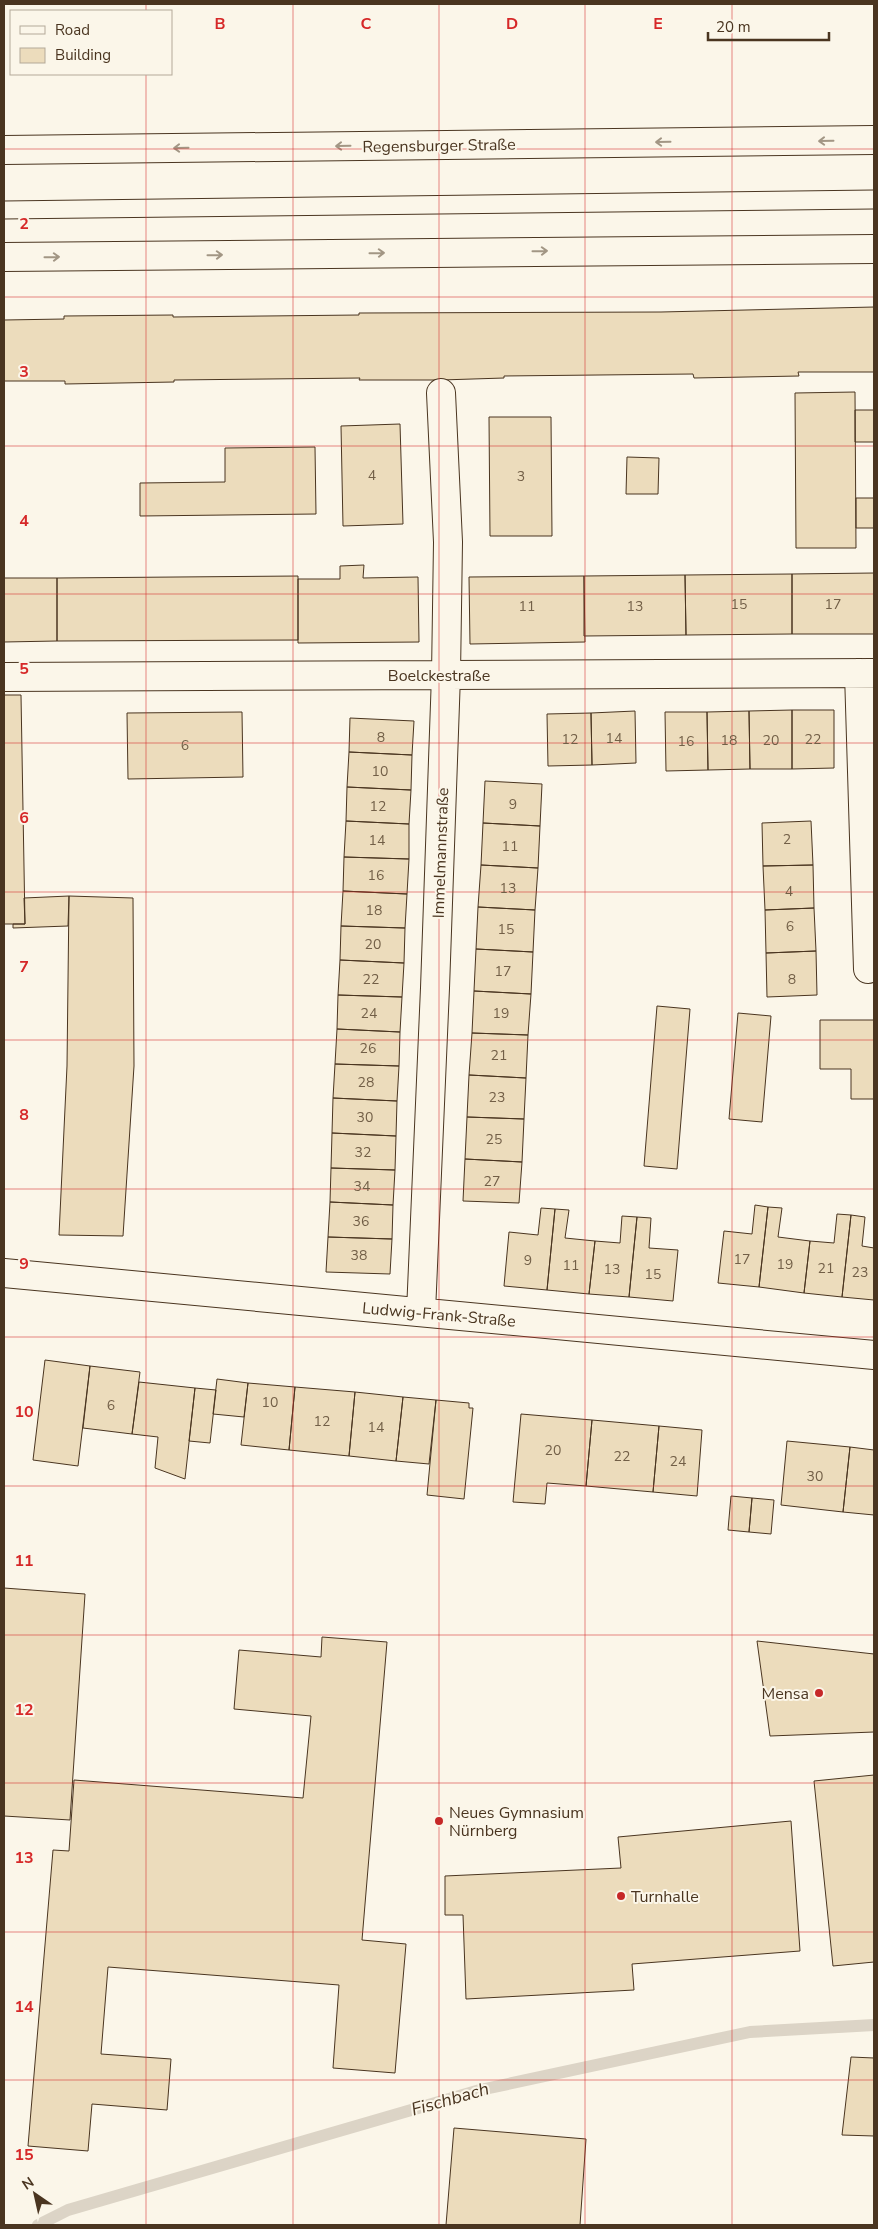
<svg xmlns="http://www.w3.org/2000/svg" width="878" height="2229" font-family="'Nunito Sans',sans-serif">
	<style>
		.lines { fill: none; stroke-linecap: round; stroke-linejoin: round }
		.stream { stroke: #dcd4c6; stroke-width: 12 }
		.building { fill: #ecdcbc; stroke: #4a3520 }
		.minor-casing { stroke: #4a3520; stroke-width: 30 }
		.secondary-casing { stroke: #4a3520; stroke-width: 30 }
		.minor { stroke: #fbf6e9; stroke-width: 28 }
		.secondary { stroke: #fbf6e9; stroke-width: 28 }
		.tram { stroke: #4a3520; stroke-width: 1 }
		.oneway { stroke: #a29684 }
		.grid { fill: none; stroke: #d62828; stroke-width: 1; stroke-opacity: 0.55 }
		.poi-dot { fill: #c62828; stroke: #fbf6e9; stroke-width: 2 }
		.labels { text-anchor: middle; stroke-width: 4; stroke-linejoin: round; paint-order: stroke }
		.number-label { font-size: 14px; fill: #725f47 }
		.street-label { font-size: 16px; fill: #4a3520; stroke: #fbf6e9 }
		.poi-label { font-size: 16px; fill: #4a3520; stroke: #fbf6e9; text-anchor: start }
		.water-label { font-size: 18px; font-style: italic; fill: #4a3520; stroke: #fbf6e9 }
		.grid-label { font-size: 16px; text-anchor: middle; font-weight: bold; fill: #d62828; stroke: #fbf6e9; stroke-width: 4; stroke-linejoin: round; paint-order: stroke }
	</style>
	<rect width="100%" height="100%" fill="#fbf6e9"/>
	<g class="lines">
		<path class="stream" d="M 38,2225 L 68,2210 L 480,2090 L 750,2032 L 874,2025"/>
	</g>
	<path class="building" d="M 874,307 L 874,372 L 798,372 L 799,376 L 694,378 L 693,374 L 504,376 L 504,378 L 441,380 L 359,380 L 360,378 L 174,380 L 174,382 L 65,384 L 65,381 L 4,381 L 4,320 L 64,319 L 64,316 L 173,315 L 173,317 L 359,315 L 359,313 L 661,312 Z
		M 855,392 L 856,548 L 796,548 L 795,393 Z
		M 855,410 L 874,410 L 874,442 L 855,442 Z
		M 489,417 L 551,417 L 552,536 L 490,536 Z
		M 400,424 L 403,524 L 343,526 L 341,426 Z
		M 315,447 L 316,514 L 140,516 L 140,483 L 225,482 L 225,448 Z
		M 627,457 L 659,458 L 658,494 L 626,494 Z
		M 856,498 L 874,498 L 874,528 L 856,528 Z
		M 364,565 L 363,578 L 418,577 L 419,642 L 298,643 L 298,579 L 340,579 L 340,566 Z
		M 874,573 L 874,634 L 792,634 L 792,574 Z
		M 792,574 L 792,634 L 686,635 L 685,575 Z
		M 685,575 L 686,635 L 584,636 L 584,576 Z
		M 298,576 L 298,640 L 57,641 L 57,578 Z
		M 584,576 L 585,642 L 470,644 L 469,577 Z
		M 4,578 L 57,578 L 57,641 L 4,642 Z
		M 4,695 L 21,695 L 25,924 L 4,924 Z
		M 792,710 L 792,769 L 750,769 L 749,711 Z
		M 792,710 L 834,710 L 834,768 L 792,769 Z
		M 635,711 L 636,763 L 592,765 L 591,713 Z
		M 749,711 L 750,769 L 708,770 L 707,712 Z
		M 242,712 L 243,777 L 128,779 L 127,713 Z
		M 665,712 L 707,712 L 708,770 L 666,771 Z
		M 591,713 L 592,765 L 548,766 L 547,714 Z
		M 350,718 L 414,721 L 412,755 L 349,752 Z
		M 349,752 L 412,755 L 411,790 L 347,787 Z
		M 485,781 L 542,784 L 540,826 L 483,823 Z
		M 347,787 L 411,790 L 409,824 L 346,821 Z
		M 346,821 L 409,824 L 409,859 L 344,857 Z
		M 811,821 L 813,865 L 763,866 L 762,823 Z
		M 483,823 L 540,826 L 538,868 L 481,865 Z
		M 344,857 L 409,859 L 407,894 L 343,891 Z
		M 481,865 L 538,868 L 535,910 L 478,907 Z
		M 813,865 L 814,908 L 765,910 L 763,866 Z
		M 343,891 L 407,894 L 405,928 L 341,926 Z
		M 69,896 L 133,898 L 134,1066 L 123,1236 L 59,1235 L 67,1066 Z
		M 69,896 L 68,926 L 13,928 L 13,924 L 25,924 L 24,898 Z
		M 478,907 L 535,910 L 533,952 L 476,949 Z
		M 814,908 L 816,951 L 766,953 L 765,910 Z
		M 341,926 L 405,928 L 404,963 L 340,960 Z
		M 476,949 L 533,952 L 531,994 L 474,991 Z
		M 816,951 L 817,995 L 767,997 L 766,953 Z
		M 340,960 L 404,963 L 402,997 L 338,995 Z
		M 474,991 L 531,994 L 528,1035 L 472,1033 Z
		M 338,995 L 402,997 L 400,1032 L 337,1029 Z
		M 657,1006 L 690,1009 L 677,1169 L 644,1166 Z
		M 738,1013 L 771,1016 L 762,1122 L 729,1119 Z
		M 820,1020 L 874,1020 L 874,1099 L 851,1099 L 851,1069 L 820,1069 Z
		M 337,1029 L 400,1032 L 399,1066 L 335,1064 Z
		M 472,1033 L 528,1035 L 526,1078 L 469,1075 Z
		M 335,1064 L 399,1066 L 397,1101 L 333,1098 Z
		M 469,1075 L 526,1078 L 524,1119 L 467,1117 Z
		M 333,1098 L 397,1101 L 396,1136 L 332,1133 Z
		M 467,1117 L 524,1119 L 522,1162 L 465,1159 Z
		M 332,1133 L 396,1136 L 395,1170 L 331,1168 Z
		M 465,1159 L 522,1162 L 519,1203 L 463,1201 Z
		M 331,1168 L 395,1170 L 393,1205 L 330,1202 Z
		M 330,1202 L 393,1205 L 392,1239 L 328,1237 Z
		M 755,1205 L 768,1207 L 759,1287 L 718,1283 L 724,1231 L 752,1234 Z
		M 768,1207 L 782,1208 L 778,1237 L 810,1241 L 804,1293 L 759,1287 Z
		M 541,1208 L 555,1209 L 547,1290 L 504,1286 L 509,1232 L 538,1235 Z
		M 555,1209 L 569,1210 L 565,1238 L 595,1241 L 589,1294 L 547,1290 Z
		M 837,1214 L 851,1215 L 842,1297 L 804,1293 L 810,1241 L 834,1243 Z
		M 851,1215 L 865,1217 L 862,1246 L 874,1248 L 874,1300 L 842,1297 Z
		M 622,1216 L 637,1217 L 629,1297 L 589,1294 L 595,1241 L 620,1243 Z
		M 637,1217 L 651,1218 L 649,1248 L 678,1250 L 673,1301 L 629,1297 Z
		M 328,1237 L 392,1239 L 390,1274 L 326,1272 Z
		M 45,1360 L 90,1366 L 78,1466 L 33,1460 Z
		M 90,1366 L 140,1372 L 132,1434 L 83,1428 Z
		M 217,1379 L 248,1383 L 244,1417 L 213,1414 Z
		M 139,1382 L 195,1388 L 185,1479 L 155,1468 L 158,1437 L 132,1434 Z
		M 248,1383 L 295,1387 L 289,1450 L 241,1445 Z
		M 295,1387 L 355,1392 L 349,1456 L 289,1450 Z
		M 195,1388 L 216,1390 L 210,1443 L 189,1441 Z
		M 355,1392 L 403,1397 L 396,1461 L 349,1456 Z
		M 403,1397 L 436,1400 L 429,1464 L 396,1461 Z
		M 436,1400 L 469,1403 L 469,1408 L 473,1408 L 464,1499 L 427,1495 Z
		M 521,1414 L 592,1420 L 586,1486 L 547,1483 L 545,1504 L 513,1502 Z
		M 592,1420 L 659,1426 L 653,1492 L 586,1486 Z
		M 659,1426 L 702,1430 L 697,1496 L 653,1492 Z
		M 787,1441 L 850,1447 L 843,1512 L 781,1505 Z
		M 850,1447 L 874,1450 L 874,1515 L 843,1512 Z
		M 731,1496 L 752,1498 L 749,1532 L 728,1530 Z
		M 752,1498 L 774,1500 L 771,1534 L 749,1532 Z
		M 4,1588 L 85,1594 L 70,1820 L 4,1816 Z
		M 322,1637 L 387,1642 L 362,1940 L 406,1944 L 395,2073 L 333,2068 L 339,1985 L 108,1967 L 101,2054 L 171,2059 L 167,2110 L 92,2104 L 88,2151 L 28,2146 L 53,1850 L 69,1851 L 74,1780 L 303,1798 L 311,1716 L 234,1709 L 239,1650 L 321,1657 Z
		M 757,1641 L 874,1654 L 874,1732 L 770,1736 Z
		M 874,1775 L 874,1962 L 833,1966 L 814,1781 Z
		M 791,1821 L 800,1951 L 632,1964 L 634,1990 L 466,1999 L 463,1915 L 445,1915 L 445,1876 L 621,1868 L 618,1837 Z
		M 851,2057 L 874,2058 L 874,2136 L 842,2135 Z
		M 454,2128 L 586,2139 L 580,2225 L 446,2225 Z"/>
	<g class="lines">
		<g class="minor-casing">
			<path id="minor" d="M 859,673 L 868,969
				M 4,677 L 874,673
				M 4,1273 L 874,1355
				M 421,1312 L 435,988 L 446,675 L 448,542 L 441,393"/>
		</g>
		<g class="secondary-casing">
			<path id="secondary" d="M 4,150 L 874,140
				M 4,257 L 874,249"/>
		</g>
		<use href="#minor" class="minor"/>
		<use href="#secondary" class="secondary"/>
		<path class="tram" d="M 4,201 L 874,190
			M 4,219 L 874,209"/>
	</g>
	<defs><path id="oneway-shaft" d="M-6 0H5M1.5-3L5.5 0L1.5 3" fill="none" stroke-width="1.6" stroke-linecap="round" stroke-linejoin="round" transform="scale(1.25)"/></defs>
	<g class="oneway">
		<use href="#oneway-shaft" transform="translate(826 141) rotate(179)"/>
		<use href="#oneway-shaft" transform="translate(663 142) rotate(179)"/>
		<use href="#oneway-shaft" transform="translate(343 146) rotate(179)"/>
		<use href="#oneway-shaft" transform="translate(181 148) rotate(179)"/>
		<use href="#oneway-shaft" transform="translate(540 251) rotate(-1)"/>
		<use href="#oneway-shaft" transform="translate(377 253) rotate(-1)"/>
		<use href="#oneway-shaft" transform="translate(215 255) rotate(-1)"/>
		<use href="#oneway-shaft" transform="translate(52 257) rotate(-1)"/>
	</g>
	<path class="grid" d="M 146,4 L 146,11M 293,4 L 293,2225M 439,4 L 439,2225M 585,4 L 585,2225M 732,4 L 732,2225M 146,74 L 146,2225M 4,149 L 874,149M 4,297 L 874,297M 4,446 L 874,446M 4,594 L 874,594M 4,743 L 874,743M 4,892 L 874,892M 4,1040 L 874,1040M 4,1189 L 874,1189M 4,1337 L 874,1337M 4,1486 L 874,1486M 4,1635 L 874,1635M 4,1783 L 874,1783M 4,1932 L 874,1932M 4,2080 L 874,2080"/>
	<g class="poi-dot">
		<circle cx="819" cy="1693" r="5"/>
		<circle cx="439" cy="1821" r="5"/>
		<circle cx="621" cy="1896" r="5"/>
	</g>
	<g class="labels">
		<g class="number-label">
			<text x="372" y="480">4</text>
			<text x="521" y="481">3</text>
			<text x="739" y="609">15</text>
			<text x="833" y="609">17</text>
			<text x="527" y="611">11</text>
			<text x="635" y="611">13</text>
			<text x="381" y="742">8</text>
			<text x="614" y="743">14</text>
			<text x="570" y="744">12</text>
			<text x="813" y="744">22</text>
			<text x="729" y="745">18</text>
			<text x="771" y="745">20</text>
			<text x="686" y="746">16</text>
			<text x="185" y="750">6</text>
			<text x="380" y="776">10</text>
			<text x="513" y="809">9</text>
			<text x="378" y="811">12</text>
			<text x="787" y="844">2</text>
			<text x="377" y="845">14</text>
			<text x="510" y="851">11</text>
			<text x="376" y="880">16</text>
			<text x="508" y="893">13</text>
			<text x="789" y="896">4</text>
			<text x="374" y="915">18</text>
			<text x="790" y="931">6</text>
			<text x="506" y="934">15</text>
			<text x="373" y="949">20</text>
			<text x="503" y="976">17</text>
			<text x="371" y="984">22</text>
			<text x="792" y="984">8</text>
			<text x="369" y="1018">24</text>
			<text x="501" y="1018">19</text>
			<text x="368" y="1053">26</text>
			<text x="499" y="1060">21</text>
			<text x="366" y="1087">28</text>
			<text x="497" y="1102">23</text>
			<text x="365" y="1122">30</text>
			<text x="494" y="1144">25</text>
			<text x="363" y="1157">32</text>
			<text x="492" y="1186">27</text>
			<text x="362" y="1191">34</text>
			<text x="361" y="1226">36</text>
			<text x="359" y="1260">38</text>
			<text x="742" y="1264">17</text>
			<text x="528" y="1265">9</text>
			<text x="785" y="1269">19</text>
			<text x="571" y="1270">11</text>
			<text x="826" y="1273">21</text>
			<text x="612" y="1274">13</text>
			<text x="860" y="1277">23</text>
			<text x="653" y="1279">15</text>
			<text x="270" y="1407">10</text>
			<text x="111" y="1410">6</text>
			<text x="322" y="1426">12</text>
			<text x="376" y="1432">14</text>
			<text x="553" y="1455">20</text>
			<text x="622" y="1461">22</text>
			<text x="678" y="1466">24</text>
			<text x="815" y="1481">30</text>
		</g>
		<g class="street-label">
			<text transform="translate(439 145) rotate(-1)" y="6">Regensburger Straße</text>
			<text x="439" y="681">Boelckestraße</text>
			<text transform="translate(440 853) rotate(-88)" y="6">Immelmannstraße</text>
			<text transform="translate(439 1314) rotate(5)" y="6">Ludwig-Frank-Straße</text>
		</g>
		<g class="poi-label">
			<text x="809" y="1699" text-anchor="end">Mensa</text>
			<text x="449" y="1818">Neues Gymnasium<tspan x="449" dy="18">Nürnberg</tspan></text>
			<text x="631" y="1902">Turnhalle</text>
		</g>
		<g class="water-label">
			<text transform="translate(450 2099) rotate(-16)" y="6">Fischbach</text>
		</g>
	</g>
	<g class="grid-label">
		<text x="220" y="29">B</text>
		<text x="366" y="29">C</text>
		<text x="512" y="29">D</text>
		<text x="658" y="29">E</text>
		<text x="24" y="229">2</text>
		<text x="24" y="377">3</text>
		<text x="24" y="526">4</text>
		<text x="24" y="674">5</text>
		<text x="24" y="823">6</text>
		<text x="24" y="972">7</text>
		<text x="24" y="1120">8</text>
		<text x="24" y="1269">9</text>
		<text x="24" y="1417">10</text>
		<text x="24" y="1566">11</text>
		<text x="24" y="1715">12</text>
		<text x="24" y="1863">13</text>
		<text x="24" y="2012">14</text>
		<text x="24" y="2160">15</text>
	</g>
	<rect width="878" height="2229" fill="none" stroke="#4a3520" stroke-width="10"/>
	<rect x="10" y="10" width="162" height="65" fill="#fbf6e9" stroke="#b4a999"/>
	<rect x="20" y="26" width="25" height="8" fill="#fbf6e9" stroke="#b4a999"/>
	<text x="55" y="35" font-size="15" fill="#4a3520">Road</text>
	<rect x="20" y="48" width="25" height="15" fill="#ecdcbc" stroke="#b4a999"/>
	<text x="55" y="60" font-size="15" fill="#4a3520">Building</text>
	<g transform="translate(35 2194) rotate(326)" stroke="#fbf6e9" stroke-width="4" paint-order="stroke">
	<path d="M0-4L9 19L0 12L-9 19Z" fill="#4a3520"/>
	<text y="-8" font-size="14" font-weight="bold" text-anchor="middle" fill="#4a3520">N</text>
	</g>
	<path d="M708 32v8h121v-8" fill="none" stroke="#4a3520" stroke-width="2.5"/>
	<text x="716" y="32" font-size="15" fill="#4a3520" stroke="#fbf6e9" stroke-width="4" paint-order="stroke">20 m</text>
</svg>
